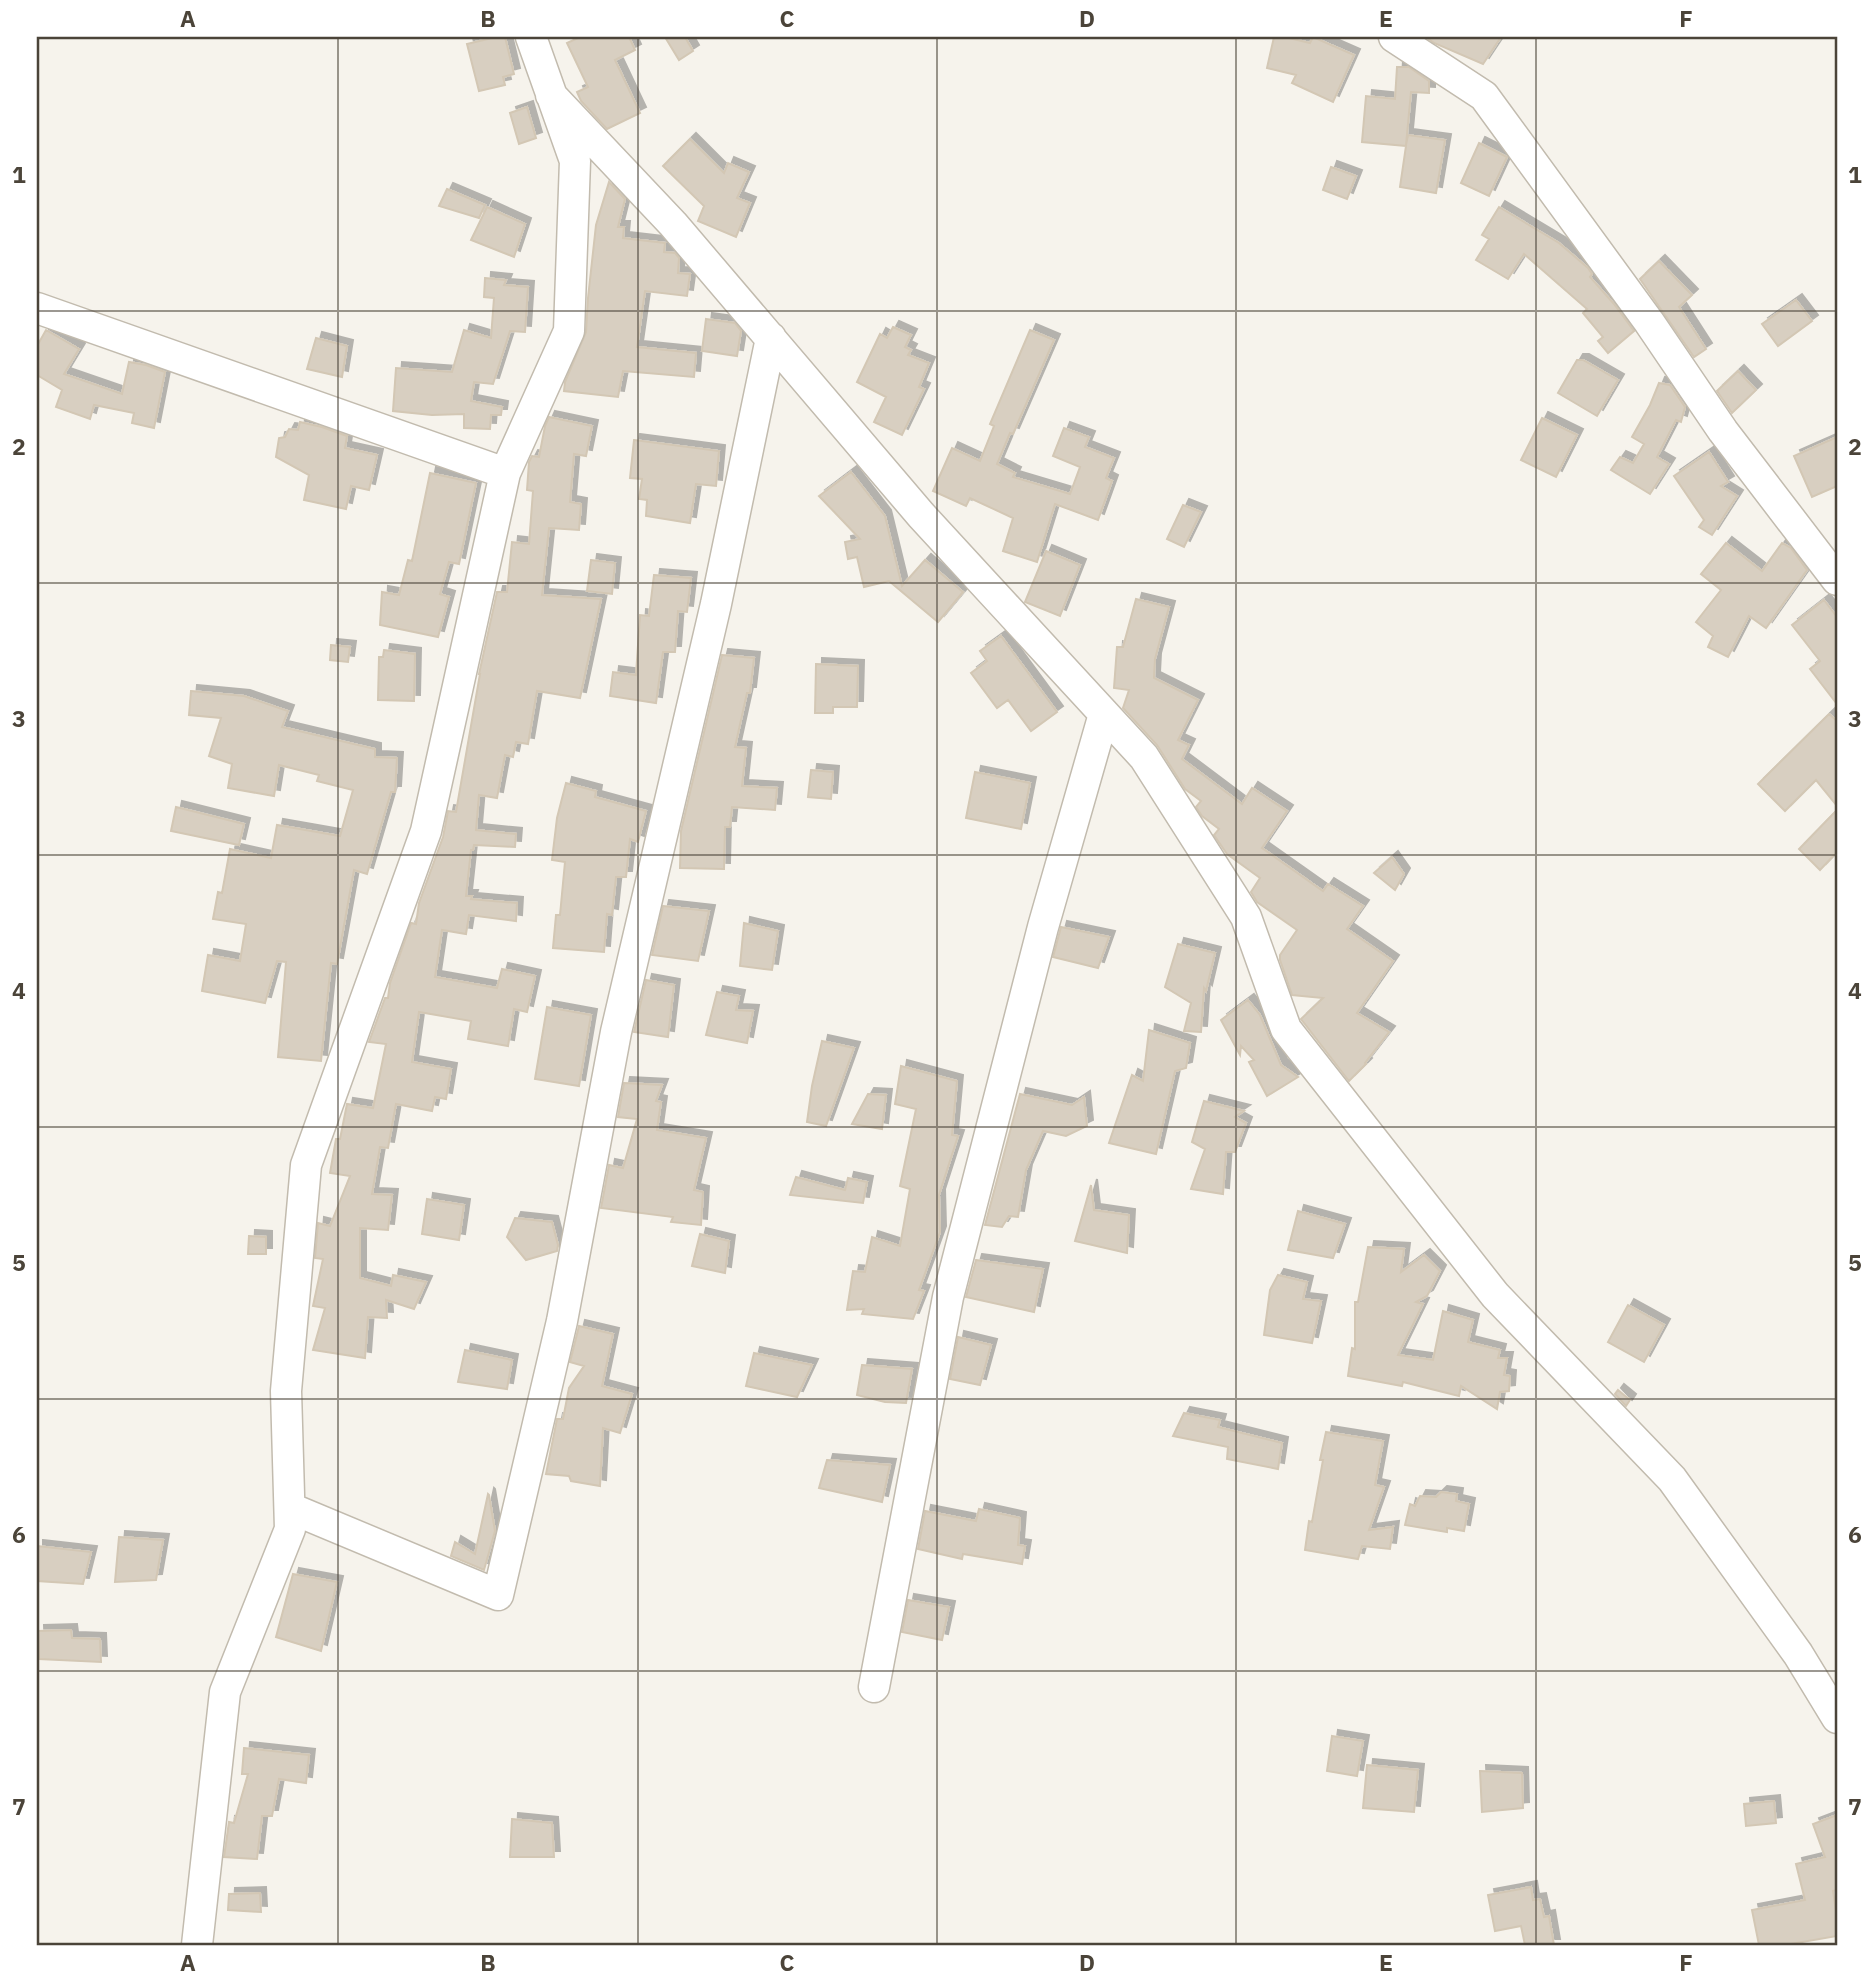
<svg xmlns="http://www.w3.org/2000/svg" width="1874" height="1982" font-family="'IBM Plex Sans',sans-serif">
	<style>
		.building { fill: #d8cfc1; stroke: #d3c7b4; stroke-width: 2; filter: url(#shadow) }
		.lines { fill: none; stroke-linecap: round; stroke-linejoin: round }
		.minor-casing { stroke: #c2bbae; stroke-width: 33 }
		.minor { stroke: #fff; stroke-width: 30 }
		.grid { fill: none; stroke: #4b4439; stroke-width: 2; stroke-opacity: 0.55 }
		.neatline { fill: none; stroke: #4b4439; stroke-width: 2.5 }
		.grid-label { font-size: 23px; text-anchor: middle; font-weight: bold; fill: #4b4439 }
	</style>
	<defs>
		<filter id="shadow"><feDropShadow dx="6" dy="-6" stdDeviation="0" flood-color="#0004"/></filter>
	</defs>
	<rect width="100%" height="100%" fill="#f6f3ec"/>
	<path class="building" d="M 496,37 L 505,37 L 514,74 L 503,77 L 505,85 L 479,91 L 467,44 Z
		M 580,37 L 629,37 L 635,50 L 615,60 L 640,113 L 607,129 L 581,101 L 577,92 L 588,87 L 567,43 Z
		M 665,37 L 685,37 L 693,51 L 679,60 Z
		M 1274,37 L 1285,37 L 1310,43 L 1313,37 L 1354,55 L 1333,102 L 1292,83 L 1296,75 L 1267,68 Z
		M 1426,37 L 1501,37 L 1483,64 L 1434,43 Z
		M 1397,67 L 1409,67 L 1429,81 L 1429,93 L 1411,92 L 1406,145 L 1408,135 L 1445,140 L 1436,193 L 1400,187 L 1406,146 L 1362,142 L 1366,96 L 1395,99 Z
		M 527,107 L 536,138 L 519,144 L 510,113 Z
		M 690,139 L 724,173 L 728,163 L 749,172 L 737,198 L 750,203 L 736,237 L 698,221 L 704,206 L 663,166 Z
		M 1479,143 L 1507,157 L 1489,196 L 1461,183 Z
		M 1331,167 L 1356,176 L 1347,199 L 1323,190 Z
		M 609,182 L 625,199 L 618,227 L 624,227 L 623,238 L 665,243 L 664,252 L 675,253 L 679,258 L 678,273 L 690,274 L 687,296 L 645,291 L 637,347 L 696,353 L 694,377 L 623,371 L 618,397 L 564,391 L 565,382 L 586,332 L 588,298 L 596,225 Z
		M 447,189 L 485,205 L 479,218 L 439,206 Z
		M 487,207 L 525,224 L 514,257 L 471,240 Z
		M 1499,207 L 1559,243 L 1588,268 L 1592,274 L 1590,277 L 1614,304 L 1634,331 L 1608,353 L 1598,341 L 1603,337 L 1583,313 L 1587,309 L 1524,254 L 1508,279 L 1476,260 L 1489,239 L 1482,235 Z
		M 1659,261 L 1692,295 L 1679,307 L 1706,349 L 1694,357 L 1640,279 Z
		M 485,278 L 506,280 L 504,285 L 528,287 L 525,332 L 510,331 L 493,384 L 474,382 L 471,401 L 502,407 L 501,415 L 491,415 L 490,429 L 464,428 L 464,414 L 432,415 L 393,411 L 396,368 L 452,372 L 464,330 L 491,338 L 494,298 L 484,297 Z
		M 1796,300 L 1812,321 L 1778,346 L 1762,324 Z
		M 706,319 L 735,323 L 741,331 L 737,356 L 702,351 Z
		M 893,327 L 911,335 L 905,347 L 911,350 L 908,355 L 929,363 L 919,387 L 924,389 L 902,435 L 874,422 L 886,397 L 857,382 L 880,334 L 887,338 Z
		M 46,330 L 79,349 L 64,374 L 122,394 L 129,362 L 146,365 L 165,372 L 154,428 L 132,423 L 134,413 L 94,405 L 90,419 L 56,407 L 62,390 L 37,375 L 37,346 Z
		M 1030,330 L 1054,340 L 1013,434 L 1010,433 L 997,464 L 1015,473 L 1013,477 L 1070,494 L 1080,467 L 1053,456 L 1064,428 L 1089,437 L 1085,447 L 1114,458 L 1106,478 L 1112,481 L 1098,520 L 1055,504 L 1037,562 L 1003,551 L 1013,518 L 970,498 L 966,506 L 933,491 L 952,448 L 980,461 L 994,426 L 990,424 Z
		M 316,338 L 347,346 L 342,377 L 307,369 Z
		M 1577,360 L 1583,360 L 1618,380 L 1597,416 L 1558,393 Z
		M 1738,371 L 1756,390 L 1732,413 L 1717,391 Z
		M 1659,383 L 1670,385 L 1685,407 L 1681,422 L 1676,420 L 1657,457 L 1669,464 L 1650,494 L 1611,470 L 1620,457 L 1633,463 L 1644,444 L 1632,437 L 1650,405 Z
		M 549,417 L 592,426 L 586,456 L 574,454 L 570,502 L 581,504 L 579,530 L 549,528 L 542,595 L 601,599 L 580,698 L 537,691 L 528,744 L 516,742 L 513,757 L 505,755 L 497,798 L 479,795 L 476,830 L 516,834 L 515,847 L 474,845 L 473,850 L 471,850 L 466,896 L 472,896 L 471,899 L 517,903 L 516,921 L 469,915 L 466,934 L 442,930 L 435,977 L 497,988 L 502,969 L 535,976 L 527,1012 L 514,1009 L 508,1046 L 468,1039 L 471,1021 L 419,1012 L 412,1062 L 451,1069 L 446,1099 L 435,1097 L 432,1111 L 396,1104 L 388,1148 L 380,1147 L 372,1194 L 392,1195 L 388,1230 L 360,1228 L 360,1278 L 391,1286 L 393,1275 L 426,1282 L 414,1309 L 386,1300 L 387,1318 L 368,1317 L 365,1358 L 313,1350 L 325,1308 L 313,1306 L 323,1259 L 315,1258 L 318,1223 L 330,1226 L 350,1176 L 330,1173 L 336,1139 L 340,1139 L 347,1104 L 373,1108 L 386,1044 L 369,1042 L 385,998 L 388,998 L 390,983 L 411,923 L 416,924 L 419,903 L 443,837 L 448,811 L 456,812 L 480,674 L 479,674 L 497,592 L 507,592 L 512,542 L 529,544 L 533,491 L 527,490 L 529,462 L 532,456 L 539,457 L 545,426 Z
		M 1542,418 L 1577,435 L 1556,477 L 1521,460 Z
		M 300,422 L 322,427 L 347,436 L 345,448 L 377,455 L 369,490 L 351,486 L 346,509 L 304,500 L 309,475 L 276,457 L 279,438 L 285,437 L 289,429 L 298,430 Z
		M 1837,437 L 1837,486 L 1812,497 L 1794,456 Z
		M 634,440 L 719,451 L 716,486 L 696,484 L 690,523 L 646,516 L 647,500 L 639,499 L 642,479 L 630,478 Z
		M 1709,452 L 1728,482 L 1721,486 L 1737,496 L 1712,535 L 1699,527 L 1704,520 L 1674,476 Z
		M 851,472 L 885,516 L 902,586 L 925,560 L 963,592 L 938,622 L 889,581 L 864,587 L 857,557 L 848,559 L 845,542 L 860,539 L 819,496 Z
		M 430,473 L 476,483 L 459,564 L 449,562 L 440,594 L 449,597 L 438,637 L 380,625 L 382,592 L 399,595 L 408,560 L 412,561 Z
		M 1183,505 L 1201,512 L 1184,547 L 1167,539 Z
		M 1726,543 L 1762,571 L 1782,543 L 1791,548 L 1807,570 L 1766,628 L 1749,616 L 1728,657 L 1708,647 L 1713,636 L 1696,622 L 1721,590 L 1701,574 Z
		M 1046,551 L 1080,565 L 1060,616 L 1025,602 Z
		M 591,560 L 615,563 L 612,594 L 587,591 Z
		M 654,575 L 691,578 L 687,612 L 678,611 L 675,652 L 663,652 L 656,703 L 610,696 L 613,672 L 636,675 L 640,615 L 649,616 Z
		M 1136,599 L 1169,607 L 1155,659 L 1154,678 L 1198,700 L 1178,740 L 1189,745 L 1182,759 L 1242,804 L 1252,788 L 1287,811 L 1262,848 L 1323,891 L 1328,884 L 1363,906 L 1347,929 L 1393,961 L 1357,1013 L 1389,1032 L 1365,1063 L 1366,1064 L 1349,1081 L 1301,1019 L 1323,998 L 1292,995 L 1280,960 L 1280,955 L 1297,930 L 1257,902 L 1251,892 L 1260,878 L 1227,854 L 1214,835 L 1219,829 L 1202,816 L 1196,807 L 1201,801 L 1185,789 L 1157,745 L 1123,708 L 1129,690 L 1114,688 L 1117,647 L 1123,647 Z
		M 1824,600 L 1837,617 L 1837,704 L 1810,669 L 1820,661 L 1792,625 Z
		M 1001,636 L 1057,712 L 1031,731 L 1008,700 L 997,708 L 971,673 L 987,661 L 980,651 Z
		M 331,645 L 350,647 L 348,662 L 330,660 Z
		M 384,650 L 415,654 L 414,701 L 378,700 L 379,657 L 383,657 Z
		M 722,655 L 754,658 L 750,693 L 747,693 L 735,747 L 746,748 L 742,786 L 777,788 L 775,810 L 732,807 L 730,827 L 725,827 L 724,869 L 680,868 L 681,831 Z
		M 816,664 L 858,666 L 857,707 L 833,707 L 833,713 L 815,713 Z
		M 191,691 L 244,696 L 288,711 L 282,727 L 375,749 L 375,757 L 397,758 L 395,792 L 391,792 L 367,874 L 354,870 L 337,964 L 331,963 L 321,1061 L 278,1057 L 286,962 L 277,961 L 265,1003 L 202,991 L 208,955 L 240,961 L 246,924 L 213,919 L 218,892 L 222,893 L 230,849 L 271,858 L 277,825 L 340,836 L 353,790 L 317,781 L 319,775 L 279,765 L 274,796 L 228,788 L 232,764 L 209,756 L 221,718 L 189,715 Z
		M 1829,714 L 1837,721 L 1837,806 L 1816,780 L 1785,811 L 1758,784 Z
		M 811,770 L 833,772 L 831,799 L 808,797 Z
		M 975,772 L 1030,783 L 1021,829 L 966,818 Z
		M 566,783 L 596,791 L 595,797 L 646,811 L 638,842 L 630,839 L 626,877 L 616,877 L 612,915 L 607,914 L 604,952 L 553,948 L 556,915 L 560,915 L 565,862 L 552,860 L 557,818 Z
		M 176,807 L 244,824 L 239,845 L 171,831 Z
		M 1837,810 L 1837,852 L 1820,870 L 1799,849 Z
		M 1392,857 L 1404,874 L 1395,890 L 1374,873 Z
		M 663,906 L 709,911 L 698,961 L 652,955 Z
		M 744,923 L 778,931 L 772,970 L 740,966 Z
		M 1061,927 L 1109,937 L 1098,968 L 1053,957 Z
		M 1178,944 L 1215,953 L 1206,991 L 1204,988 L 1201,1032 L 1184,1031 L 1191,1003 L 1165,987 Z
		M 646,980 L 674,985 L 668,1037 L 634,1032 Z
		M 717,992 L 739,996 L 736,1010 L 753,1011 L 747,1043 L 706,1035 Z
		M 1248,1000 L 1260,1015 L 1281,1065 L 1298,1077 L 1267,1096 L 1249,1062 L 1254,1060 L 1241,1046 L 1240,1055 L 1221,1020 Z
		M 547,1007 L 591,1015 L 579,1086 L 535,1079 Z
		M 1149,1030 L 1190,1043 L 1186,1068 L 1175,1071 L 1156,1154 L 1109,1143 L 1132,1075 L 1143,1081 Z
		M 822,1041 L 854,1048 L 826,1126 L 807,1122 L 812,1086 Z
		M 901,1066 L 957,1081 L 952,1135 L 958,1136 L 939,1195 L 940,1232 L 919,1290 L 924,1291 L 913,1319 L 862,1314 L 864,1309 L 847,1310 L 853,1271 L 865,1272 L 872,1237 L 900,1246 L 910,1189 L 900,1186 L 916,1109 L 895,1104 Z
		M 624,1083 L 662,1085 L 656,1101 L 661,1102 L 657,1130 L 706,1138 L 694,1190 L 703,1192 L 701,1225 L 671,1222 L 673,1217 L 601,1208 L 609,1165 L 623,1168 L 637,1119 L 618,1117 Z
		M 868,1094 L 886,1095 L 882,1129 L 852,1124 Z
		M 1020,1094 L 1072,1105 L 1084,1097 L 1087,1126 L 1066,1136 L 1043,1131 L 1026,1170 L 1018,1217 L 1009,1216 L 1002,1227 L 985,1225 Z
		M 1204,1101 L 1244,1111 L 1235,1117 L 1246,1123 L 1235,1152 L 1226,1152 L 1223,1194 L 1191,1189 L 1205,1149 L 1192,1142 Z
		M 796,1177 L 845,1190 L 848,1178 L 867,1182 L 863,1203 L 790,1195 Z
		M 1091,1185 L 1094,1210 L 1129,1215 L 1127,1253 L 1075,1241 Z
		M 427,1199 L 464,1205 L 459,1240 L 422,1234 Z
		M 1298,1211 L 1345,1224 L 1333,1258 L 1288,1250 Z
		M 515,1218 L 552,1222 L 558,1245 L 557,1251 L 526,1260 L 507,1237 Z
		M 700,1234 L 729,1241 L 725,1273 L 692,1266 Z
		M 249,1236 L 266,1237 L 266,1254 L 248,1254 Z
		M 1368,1247 L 1404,1249 L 1401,1272 L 1424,1255 L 1440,1271 L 1427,1296 L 1416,1302 L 1423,1304 L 1398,1355 L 1433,1360 L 1443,1311 L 1473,1320 L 1468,1342 L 1500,1350 L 1498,1358 L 1507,1358 L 1504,1375 L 1510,1376 L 1509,1391 L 1500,1392 L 1497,1409 L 1461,1386 L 1459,1396 L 1403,1382 L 1402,1386 L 1348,1376 L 1352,1348 L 1355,1349 L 1355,1302 L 1358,1302 Z
		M 976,1260 L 1043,1269 L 1034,1312 L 966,1297 Z
		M 1278,1275 L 1307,1282 L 1303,1299 L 1321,1301 L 1312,1343 L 1264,1335 L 1270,1290 Z
		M 1628,1305 L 1664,1325 L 1644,1362 L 1608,1342 Z
		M 579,1326 L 613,1334 L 602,1386 L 632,1394 L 620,1433 L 603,1428 L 600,1486 L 571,1481 L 569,1476 L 546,1474 L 557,1419 L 563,1419 L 569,1388 L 584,1366 L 570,1362 Z
		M 958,1337 L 991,1345 L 980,1385 L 950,1379 Z
		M 465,1350 L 512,1360 L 507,1389 L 458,1382 Z
		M 754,1353 L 812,1365 L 797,1397 L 746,1386 Z
		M 862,1365 L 912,1369 L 906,1403 L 885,1402 L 857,1395 Z
		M 1618,1390 L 1630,1400 L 1626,1406 L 1615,1394 Z
		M 1184,1413 L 1220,1420 L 1218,1427 L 1282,1443 L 1278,1469 L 1227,1459 L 1228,1447 L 1173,1436 Z
		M 1326,1432 L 1383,1441 L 1375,1485 L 1384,1487 L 1369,1530 L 1393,1527 L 1390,1549 L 1362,1546 L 1358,1559 L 1305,1550 L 1309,1521 L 1312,1522 L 1323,1460 L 1320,1460 Z
		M 827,1460 L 890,1465 L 882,1502 L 819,1488 Z
		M 1441,1492 L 1457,1494 L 1456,1501 L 1469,1504 L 1464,1531 L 1447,1528 L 1447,1532 L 1405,1525 L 1410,1504 L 1415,1506 L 1420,1496 L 1436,1497 Z
		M 488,1494 L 489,1495 L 495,1531 L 484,1570 L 451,1556 L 455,1542 L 475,1554 Z
		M 979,1509 L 1020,1518 L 1018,1545 L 1025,1546 L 1022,1564 L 963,1554 L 962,1559 L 918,1549 L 925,1511 L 976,1521 Z
		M 119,1537 L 163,1540 L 156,1580 L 115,1582 Z
		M 37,1546 L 91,1552 L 83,1584 L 37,1581 Z
		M 293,1574 L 337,1582 L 321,1651 L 276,1637 Z
		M 908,1600 L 949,1607 L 942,1640 L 902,1632 Z
		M 71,1630 L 72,1638 L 100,1639 L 101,1662 L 39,1659 L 38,1631 Z
		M 1332,1736 L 1363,1741 L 1357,1776 L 1327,1771 Z
		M 244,1748 L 309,1755 L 306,1783 L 279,1779 L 272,1816 L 262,1816 L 257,1859 L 224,1857 L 229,1822 L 234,1823 L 248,1774 L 242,1774 Z
		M 1367,1765 L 1418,1770 L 1414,1812 L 1363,1808 Z
		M 1480,1771 L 1522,1773 L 1523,1808 L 1482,1812 Z
		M 1774,1801 L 1776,1823 L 1746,1826 L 1744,1804 Z
		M 1837,1815 L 1837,1890 L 1833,1891 L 1837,1917 L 1837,1936 L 1785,1945 L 1759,1945 L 1752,1910 L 1805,1900 L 1796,1864 L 1825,1857 L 1813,1824 Z
		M 512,1819 L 552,1823 L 554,1857 L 510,1857 Z
		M 1531,1887 L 1533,1900 L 1540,1899 L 1544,1917 L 1549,1916 L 1554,1945 L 1525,1945 L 1521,1926 L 1495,1931 L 1488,1895 Z
		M 260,1893 L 261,1912 L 228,1910 L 229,1894 Z"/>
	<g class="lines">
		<g class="minor-casing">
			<path id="minor" d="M 1394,37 L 1484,96 L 1649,322 L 1723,431 L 1837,580
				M 551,95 L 673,224 L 921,515 L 1144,757 L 1246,917 L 1286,1029 L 1495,1295 L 1672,1479 L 1798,1654 L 1837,1718
				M 37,308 L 505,473
				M 290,1508 L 498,1595 L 562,1321 L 616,1032 L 716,604 L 771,338
				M 874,1687 L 948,1297 L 1043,927 L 1104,714
				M 197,1945 L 225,1692 L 290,1529 L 286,1391 L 306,1165 L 426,831 L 505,473 L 569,331 L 575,161 L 531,37"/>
		</g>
		<use href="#minor" class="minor"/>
	</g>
	<path class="grid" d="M 338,37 L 338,1945M 638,37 L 638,1945M 937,37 L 937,1945M 1236,37 L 1236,1945M 1536,37 L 1536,1945M 37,311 L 1837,311M 37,583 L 1837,583M 37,855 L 1837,855M 37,1127 L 1837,1127M 37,1399 L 1837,1399M 37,1671 L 1837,1671"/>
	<rect width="1874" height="1982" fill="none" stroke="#ffffff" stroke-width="77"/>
	<rect x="38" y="38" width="1798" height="1906" class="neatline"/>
	<g class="grid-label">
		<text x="188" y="27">A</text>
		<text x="488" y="27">B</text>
		<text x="787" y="27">C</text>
		<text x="1087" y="27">D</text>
		<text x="1386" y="27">E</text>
		<text x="1686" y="27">F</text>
		<text x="19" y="183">1</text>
		<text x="1855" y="183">1</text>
		<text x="19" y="455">2</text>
		<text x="1855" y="455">2</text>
		<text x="19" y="727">3</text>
		<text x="1855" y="727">3</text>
		<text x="19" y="999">4</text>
		<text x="1855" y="999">4</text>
		<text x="19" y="1271">5</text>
		<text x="1855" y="1271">5</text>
		<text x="19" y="1543">6</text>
		<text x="1855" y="1543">6</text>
		<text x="19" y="1815">7</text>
		<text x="1855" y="1815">7</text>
		<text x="188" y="1971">A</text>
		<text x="488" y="1971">B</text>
		<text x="787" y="1971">C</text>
		<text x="1087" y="1971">D</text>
		<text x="1386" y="1971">E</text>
		<text x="1686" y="1971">F</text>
	</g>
</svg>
